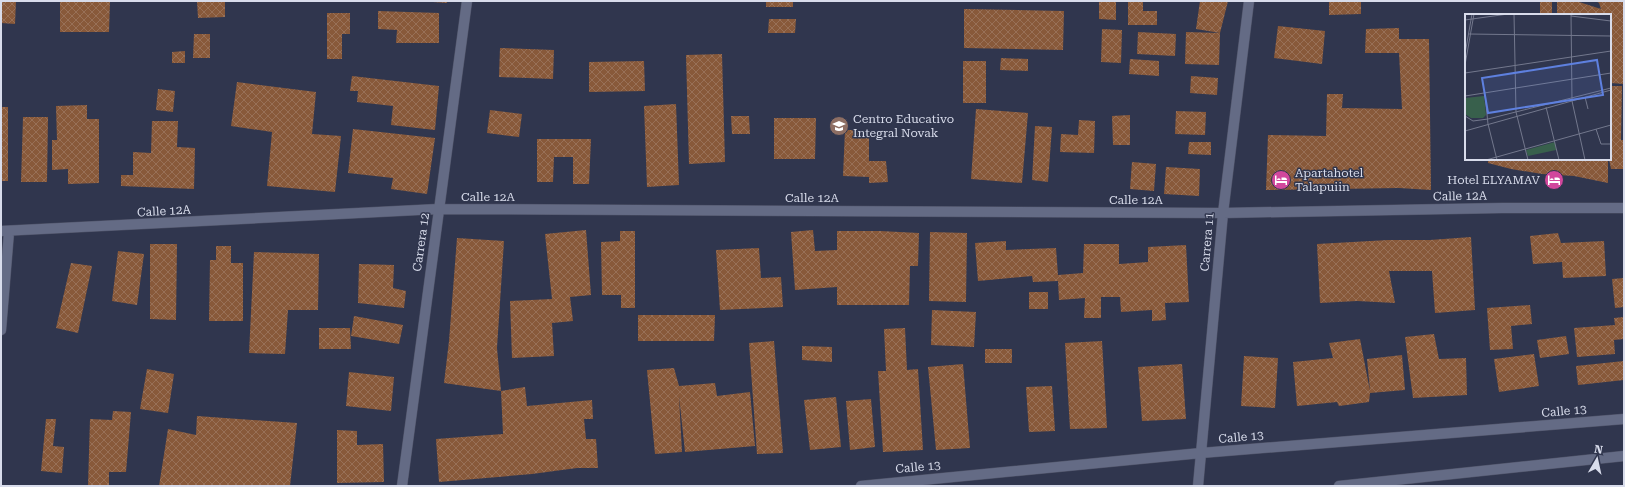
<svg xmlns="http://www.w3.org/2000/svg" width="1625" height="487" font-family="'Roboto Serif',serif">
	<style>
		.building { fill: url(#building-cross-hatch) }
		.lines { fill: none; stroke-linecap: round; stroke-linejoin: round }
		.minor-casing { stroke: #4e5267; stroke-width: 11 }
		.minor { stroke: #646b85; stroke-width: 10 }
		.labels { text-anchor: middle; stroke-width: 3; stroke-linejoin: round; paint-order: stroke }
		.poi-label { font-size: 12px; fill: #d8dceb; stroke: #30364e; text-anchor: start }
		.street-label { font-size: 12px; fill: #d8dceb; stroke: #30364e }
		.inset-road { fill: none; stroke: #73788d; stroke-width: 1 }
		.view { fill: #5e80df; fill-opacity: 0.15; stroke: #5e80df; stroke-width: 2 }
		.inset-edge { fill: none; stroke: #d8dceb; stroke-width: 2 }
	</style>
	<defs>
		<pattern id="building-cross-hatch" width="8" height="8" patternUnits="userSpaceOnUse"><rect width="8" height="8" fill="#88593a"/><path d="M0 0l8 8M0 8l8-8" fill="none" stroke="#987057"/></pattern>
	</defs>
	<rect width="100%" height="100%" fill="#30364e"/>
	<path class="building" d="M 1,1 L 16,1 L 15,24 L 1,23 Z
		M 60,1 L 121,1 L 121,2 L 110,2 L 109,32 L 60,32 Z
		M 197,1 L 225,1 L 225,17 L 198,18 Z
		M 433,1 L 447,1 L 447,3 L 433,2 Z
		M 766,1 L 793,1 L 793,7 L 766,7 Z
		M 1099,1 L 1116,1 L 1116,20 L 1099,19 Z
		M 1128,1 L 1143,1 L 1143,11 L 1157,11 L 1157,25 L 1128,25 Z
		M 1200,1 L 1228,1 L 1220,33 L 1196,29 Z
		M 1329,1 L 1361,1 L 1361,14 L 1329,15 Z
		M 1540,1 L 1552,1 L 1552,15 L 1540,15 Z
		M 1557,1 L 1576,1 L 1601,9 L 1599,3 L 1596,1 L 1624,1 L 1624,84 L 1610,83 L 1610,15 L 1557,15 Z
		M 964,9 L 1064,11 L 1063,50 L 964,48 Z
		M 378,11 L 439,13 L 439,43 L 396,43 L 397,30 L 378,29 Z
		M 327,13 L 350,13 L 350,34 L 342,34 L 342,59 L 327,59 Z
		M 769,19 L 796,19 L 795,33 L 768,33 Z
		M 1278,26 L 1325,31 L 1322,64 L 1274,58 Z
		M 1399,28 L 1399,39 L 1429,39 L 1431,190 L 1399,188 L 1266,190 L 1268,135 L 1326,136 L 1327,94 L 1343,94 L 1342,108 L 1402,109 L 1399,53 L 1365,53 L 1366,29 Z
		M 1102,29 L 1122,30 L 1121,63 L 1101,62 Z
		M 1138,32 L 1176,34 L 1175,56 L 1137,54 Z
		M 1186,32 L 1220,33 L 1219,65 L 1185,64 Z
		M 194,34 L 210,34 L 210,58 L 193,58 Z
		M 500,48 L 554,50 L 553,79 L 499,77 Z
		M 185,51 L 185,63 L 172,63 L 172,52 Z
		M 722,54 L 725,162 L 689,164 L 686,55 Z
		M 1001,58 L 1028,59 L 1028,71 L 1000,70 Z
		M 1130,59 L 1159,61 L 1159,76 L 1129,74 Z
		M 644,61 L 645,91 L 589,92 L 589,62 Z
		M 963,61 L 986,61 L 986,103 L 963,103 Z
		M 352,76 L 439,86 L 435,130 L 391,125 L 393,106 L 357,102 L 358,91 L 350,91 Z
		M 1191,76 L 1218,78 L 1217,95 L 1190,93 Z
		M 237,82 L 316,92 L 312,134 L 341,136 L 335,192 L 267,186 L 272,132 L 231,126 Z
		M 1610,86 L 1622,86 L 1621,140 L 1624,140 L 1624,169 L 1611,169 L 1609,159 Z
		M 158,89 L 175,91 L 173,112 L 156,110 Z
		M 676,104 L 679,185 L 647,187 L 644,106 Z
		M 87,105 L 87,119 L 99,119 L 99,183 L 68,184 L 68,169 L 52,170 L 52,140 L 57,140 L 56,106 Z
		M 1,107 L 8,107 L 8,181 L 1,181 Z
		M 976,109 L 1028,113 L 1022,183 L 971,179 Z
		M 490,110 L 522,114 L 519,137 L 487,133 Z
		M 1176,111 L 1206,112 L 1205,135 L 1175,134 Z
		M 1130,115 L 1130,145 L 1113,145 L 1112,116 Z
		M 731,116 L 749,116 L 750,134 L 732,134 Z
		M 23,117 L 48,117 L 47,182 L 21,182 Z
		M 774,118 L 816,118 L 815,159 L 774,159 Z
		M 1079,120 L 1095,121 L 1094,153 L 1060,152 L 1061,134 L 1078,135 Z
		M 152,121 L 178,121 L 177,147 L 195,148 L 194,189 L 121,186 L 121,175 L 133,175 L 133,152 L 151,153 Z
		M 1035,126 L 1052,127 L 1048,182 L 1032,180 Z
		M 353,129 L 435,138 L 427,194 L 391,189 L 393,178 L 348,173 Z
		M 845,130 L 869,130 L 869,161 L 886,161 L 888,182 L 869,183 L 869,177 L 843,176 Z
		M 537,139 L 591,139 L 589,184 L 573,184 L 573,157 L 554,157 L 553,182 L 537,182 Z
		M 1189,142 L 1211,142 L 1211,155 L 1188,154 Z
		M 1488,159 L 1608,159 L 1608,183 L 1574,176 L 1542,174 L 1511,169 L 1488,163 Z
		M 1132,162 L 1156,164 L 1154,191 L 1130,189 Z
		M 1166,167 L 1200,169 L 1199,196 L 1164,194 Z
		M 586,230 L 591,295 L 570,297 L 573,321 L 552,323 L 554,356 L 512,358 L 510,301 L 552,299 L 545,234 Z
		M 813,230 L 815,251 L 837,250 L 837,231 L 880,231 L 919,233 L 918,266 L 910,266 L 909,305 L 837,305 L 837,287 L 795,290 L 791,232 Z
		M 620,231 L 635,231 L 635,308 L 621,308 L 621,295 L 602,295 L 601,242 L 620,241 Z
		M 930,232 L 967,233 L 966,302 L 929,301 Z
		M 1558,233 L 1561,243 L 1604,241 L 1606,276 L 1563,278 L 1562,262 L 1533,264 L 1530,236 Z
		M 1471,237 L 1475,310 L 1435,313 L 1432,271 L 1389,271 L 1395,303 L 1357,301 L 1320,303 L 1317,244 L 1388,240 L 1430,240 Z
		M 457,238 L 504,241 L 497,348 L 501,391 L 444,383 L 449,341 Z
		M 1006,241 L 1006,250 L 1056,248 L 1058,275 L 1083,273 L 1084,244 L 1119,244 L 1119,264 L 1148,262 L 1148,247 L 1186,245 L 1189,302 L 1165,303 L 1166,320 L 1152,321 L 1152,310 L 1121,312 L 1120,297 L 1101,297 L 1101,318 L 1084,318 L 1085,298 L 1059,300 L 1058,281 L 1033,282 L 1032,276 L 978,281 L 975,243 Z
		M 150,244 L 177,244 L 176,320 L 150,319 Z
		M 216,246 L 231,246 L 231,263 L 243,263 L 243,321 L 209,321 L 210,260 L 216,260 Z
		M 759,248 L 761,278 L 781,277 L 783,307 L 720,310 L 716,250 Z
		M 118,251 L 144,254 L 137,305 L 112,301 Z
		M 254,252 L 319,254 L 318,310 L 288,310 L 285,354 L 249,353 Z
		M 71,263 L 92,266 L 78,333 L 56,328 Z
		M 359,264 L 394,265 L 393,288 L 406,291 L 404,308 L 358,303 Z
		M 1624,278 L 1624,307 L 1615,308 L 1612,279 Z
		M 1029,292 L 1048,292 L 1048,309 L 1029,309 Z
		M 1530,305 L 1532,324 L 1511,326 L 1513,349 L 1490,350 L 1487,308 Z
		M 932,310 L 976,312 L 974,347 L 931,345 Z
		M 638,315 L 715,315 L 714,341 L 638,341 Z
		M 354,316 L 403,325 L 399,344 L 351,336 Z
		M 1624,317 L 1624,339 L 1614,340 L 1615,354 L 1577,357 L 1574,328 L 1615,325 L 1614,318 Z
		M 319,328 L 350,328 L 351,349 L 319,349 Z
		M 905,328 L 907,370 L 918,369 L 923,450 L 883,452 L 878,371 L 886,371 L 884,329 Z
		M 1434,334 L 1439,359 L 1466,358 L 1467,395 L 1413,398 L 1405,337 Z
		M 1566,336 L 1569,354 L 1540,358 L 1537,340 Z
		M 1360,339 L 1370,391 L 1367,359 L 1402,355 L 1405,390 L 1370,393 L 1369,402 L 1339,406 L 1337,402 L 1297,406 L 1293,362 L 1333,358 L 1329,343 Z
		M 774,341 L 783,453 L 757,454 L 749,343 Z
		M 1102,341 L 1107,428 L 1070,429 L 1065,343 Z
		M 802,346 L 832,347 L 832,362 L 802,360 Z
		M 985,349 L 1012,349 L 1012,363 L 985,363 Z
		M 1534,354 L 1539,386 L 1499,392 L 1494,359 Z
		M 1244,356 L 1278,358 L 1275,408 L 1241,406 Z
		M 1624,361 L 1624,380 L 1578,385 L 1576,366 Z
		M 963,364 L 970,448 L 936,450 L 928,367 Z
		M 1182,364 L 1186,419 L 1142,421 L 1138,367 Z
		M 674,368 L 679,386 L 715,383 L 717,396 L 750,392 L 755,446 L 685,452 L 679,396 L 682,452 L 655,454 L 647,370 Z
		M 147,369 L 174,374 L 168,413 L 140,409 Z
		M 349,372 L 394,377 L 391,411 L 346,406 Z
		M 1052,386 L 1055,431 L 1029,432 L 1026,387 Z
		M 525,387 L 527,406 L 592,400 L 593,419 L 584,419 L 586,439 L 596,439 L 598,468 L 577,468 L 532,474 L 439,482 L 436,439 L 503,434 L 501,391 Z
		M 836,397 L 841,447 L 810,450 L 804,400 Z
		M 871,399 L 875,447 L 850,450 L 846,401 Z
		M 113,411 L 131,412 L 126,472 L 109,472 L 109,486 L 88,486 L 90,419 L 112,420 Z
		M 197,416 L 297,423 L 290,486 L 159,486 L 168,429 L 196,435 Z
		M 46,419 L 56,419 L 53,446 L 64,447 L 62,473 L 41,471 Z
		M 337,430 L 357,431 L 357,445 L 383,444 L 384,482 L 337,483 Z"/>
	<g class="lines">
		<g class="minor-casing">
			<path id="minor" d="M 1,231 L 438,209 L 1223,213 L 1502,208 L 1624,208
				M 1,330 L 9,232
				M 402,486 L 467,1
				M 861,486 L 1201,453 L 1624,419
				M 1198,486 L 1223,213 L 1249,1
				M 1339,486 L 1624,456"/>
		</g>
		<use href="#minor" class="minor"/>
	</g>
	<defs>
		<g id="school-disc" transform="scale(1)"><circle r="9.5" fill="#8d6e63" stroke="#30364e"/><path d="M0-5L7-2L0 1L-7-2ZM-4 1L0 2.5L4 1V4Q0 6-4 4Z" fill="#fff"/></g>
		<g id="hotel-disc" transform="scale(1)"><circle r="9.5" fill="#d1479c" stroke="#30364e"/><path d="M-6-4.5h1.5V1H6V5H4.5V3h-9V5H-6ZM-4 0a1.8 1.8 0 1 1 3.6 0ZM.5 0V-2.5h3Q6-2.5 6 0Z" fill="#fff"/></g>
	</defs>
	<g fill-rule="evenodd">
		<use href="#school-disc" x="839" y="126"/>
		<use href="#hotel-disc" x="1281" y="180"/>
		<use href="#hotel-disc" x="1554" y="180"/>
	</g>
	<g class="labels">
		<g class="poi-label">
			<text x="853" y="123">Centro Educativo<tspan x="853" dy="14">Integral Novak</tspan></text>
			<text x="1295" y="177">Apartahotel<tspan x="1295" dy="14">Talapuiin</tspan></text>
			<text x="1540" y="184" text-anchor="end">Hotel ELYAMAV</text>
		</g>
		<g class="street-label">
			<text transform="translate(1460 196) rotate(-1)" y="4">Calle 12A</text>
			<text x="488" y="201">Calle 12A</text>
			<text x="812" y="202">Calle 12A</text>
			<text x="1136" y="204">Calle 12A</text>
			<text transform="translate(164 211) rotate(-3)" y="4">Calle 12A</text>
			<text transform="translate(421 242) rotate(-82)" y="4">Carrera 12</text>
			<text transform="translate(1207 242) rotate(-85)" y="4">Carrera 11</text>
			<text transform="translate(1564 411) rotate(-5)" y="4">Calle 13</text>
			<text transform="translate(1241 437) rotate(-5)" y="4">Calle 13</text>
			<text transform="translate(918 467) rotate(-5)" y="4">Calle 13</text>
		</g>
	</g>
	<g transform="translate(1465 14)">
		<rect width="146" height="146" fill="#30364e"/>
		<path d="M 19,82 L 21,101 L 18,104 L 6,104 L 0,100 L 0,84 ZM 90,128 L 91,136 L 63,142 L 61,136 Z" fill="#38604c"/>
		<path class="inset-road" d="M 49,0 L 51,98 L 63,146M 106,0 L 107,87 L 120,146M 106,2 L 146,7M 0,6 L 43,0M 4,20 L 146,22M 0,40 L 7,0M 0,51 L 9,0M 0,59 L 146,37M 20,81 L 23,110 L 32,146M 0,82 L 146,59M 120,83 L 123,95M 81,93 L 94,146M 0,102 L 8,107 L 23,105 L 146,74M 131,115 L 136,130 L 146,130M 0,117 L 146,76M 21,146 L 146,111"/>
		<path class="view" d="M 132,46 L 138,81 L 23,99 L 17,64 Z"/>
		<rect width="146" height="146" class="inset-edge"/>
	</g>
	<rect width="1625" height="487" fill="none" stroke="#d8dceb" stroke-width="4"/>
	<g transform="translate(1597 459) rotate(9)" stroke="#30364e" stroke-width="3" paint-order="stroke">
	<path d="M0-3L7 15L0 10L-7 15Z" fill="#d8dceb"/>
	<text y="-6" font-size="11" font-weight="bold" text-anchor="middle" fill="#d8dceb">N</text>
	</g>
</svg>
